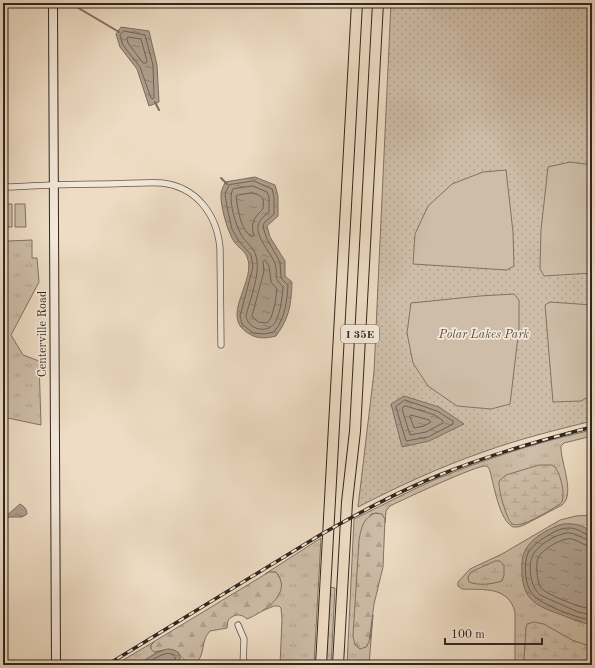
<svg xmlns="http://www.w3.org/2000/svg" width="595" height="668" font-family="'Old Standard TT',serif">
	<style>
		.grass { fill: url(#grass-tufts); stroke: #807264 }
		.forest { fill: url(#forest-firs); stroke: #807264 }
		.wetland { fill: url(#wetland-marsh); stroke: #807264 }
		.park { fill: url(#park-dots); stroke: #807264 }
		.pitch { fill: #cebda8; stroke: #807264 }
		.water { fill: url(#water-ripples); stroke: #7c6e61 }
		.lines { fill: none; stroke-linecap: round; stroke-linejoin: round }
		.shore { stroke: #706256; stroke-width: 1 }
		.stream { stroke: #7c6e61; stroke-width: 2 }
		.street-casing { stroke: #605449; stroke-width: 7 }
		.secondary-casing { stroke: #312720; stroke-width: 10 }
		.highway-casing { stroke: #312720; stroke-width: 12 }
		.street { stroke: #f4e8d9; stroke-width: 5.5 }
		.secondary { stroke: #f4e8d9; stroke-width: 8 }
		.highway { stroke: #eedcc4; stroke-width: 10 }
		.rail-casing { stroke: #312720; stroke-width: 3.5 }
		.rail { stroke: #f4e8d9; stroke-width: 2; stroke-dasharray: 6; stroke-linecap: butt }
		.labels { text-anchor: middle; stroke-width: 3.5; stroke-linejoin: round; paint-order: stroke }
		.shield { fill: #f4e8d9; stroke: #6c6158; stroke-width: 1 }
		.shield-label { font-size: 11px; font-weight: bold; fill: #312720 }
		.street-label { font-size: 12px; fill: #312720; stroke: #f4e8d9 }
		.park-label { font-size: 12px; font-style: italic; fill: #584c42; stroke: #f4e8d9 }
	</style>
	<defs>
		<pattern id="grass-tufts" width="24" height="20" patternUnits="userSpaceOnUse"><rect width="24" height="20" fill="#cebda8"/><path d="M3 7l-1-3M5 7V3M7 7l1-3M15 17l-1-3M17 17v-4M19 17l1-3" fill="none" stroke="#b1a290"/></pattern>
		<pattern id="forest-firs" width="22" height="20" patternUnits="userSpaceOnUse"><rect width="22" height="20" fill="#cebda8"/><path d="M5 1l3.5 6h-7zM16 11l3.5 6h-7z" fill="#b1a290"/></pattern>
		<pattern id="wetland-marsh" width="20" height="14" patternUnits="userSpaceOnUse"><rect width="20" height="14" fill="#cebda8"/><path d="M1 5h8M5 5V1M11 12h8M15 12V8" fill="none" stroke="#b1a290"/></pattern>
		<pattern id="park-dots" width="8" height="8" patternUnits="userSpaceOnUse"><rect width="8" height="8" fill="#cebda8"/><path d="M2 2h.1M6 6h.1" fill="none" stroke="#b1a290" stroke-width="1.8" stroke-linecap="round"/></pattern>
		<pattern id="water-ripples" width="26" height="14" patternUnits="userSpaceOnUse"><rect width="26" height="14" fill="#ae9e8c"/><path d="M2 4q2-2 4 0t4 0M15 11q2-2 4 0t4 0" fill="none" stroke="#8e8172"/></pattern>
	</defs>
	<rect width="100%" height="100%" fill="#eedcc4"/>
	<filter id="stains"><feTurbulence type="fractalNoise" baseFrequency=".005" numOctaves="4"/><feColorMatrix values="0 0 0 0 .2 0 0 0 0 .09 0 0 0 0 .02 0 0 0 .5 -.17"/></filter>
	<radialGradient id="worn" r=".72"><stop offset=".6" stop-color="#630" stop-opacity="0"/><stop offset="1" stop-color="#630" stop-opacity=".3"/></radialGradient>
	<path class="grass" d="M 32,240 L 32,258 L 37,258 L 39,282 L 11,335 L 23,355 L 39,361 L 41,425 L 3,417 L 3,247 L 8,241 Z
		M 592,430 L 592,436 L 564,443 L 561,446 C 560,461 576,494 562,505 L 524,525 L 518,527 L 513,527 C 499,520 494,485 490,471 C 489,469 489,467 486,466 C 479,464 402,500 390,506 L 386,511 L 385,523 L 385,519 L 377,513 L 371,514 L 370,639 L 373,615 L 369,665 L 347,665 L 354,519 C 381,506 407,492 434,480 C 485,459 538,442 592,430 Z
		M 592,515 L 592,665 L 509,665 L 515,661 L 515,612 C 508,586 484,590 462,589 L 458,586 L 458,582 L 470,569 L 502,554 L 560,520 L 576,516 Z
		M 321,538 L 314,665 L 280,665 L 282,619 L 281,608 L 279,606 L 274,606 L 262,611 C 274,602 289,588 276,572 L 269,572 L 265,574 Z
		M 330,587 L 335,588 L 331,665 L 326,665 Z
		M 155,641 L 151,645 L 151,649 L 154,652 L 161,651 L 137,665 L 115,665 Z"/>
	<path class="forest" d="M 375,513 L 382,514 L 385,519 L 383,567 L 374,604 L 369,642 L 366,647 L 360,649 L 355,645 L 353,636 L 359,540 C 361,529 363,518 375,513 Z
		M 269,572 L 276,572 C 294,594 263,612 247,619 C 241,613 234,614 228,620 L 227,628 L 210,631 C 201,640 205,652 198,661 C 189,666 183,660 178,652 L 164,650 L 154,652 L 151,649 L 151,645 L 155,641 Z"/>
	<path class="wetland" d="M 539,465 L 552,465 L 556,468 C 561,477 565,492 562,502 C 557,507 530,522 522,524 C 518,525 515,525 512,524 C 506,518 498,489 499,481 L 506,475 Z
		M 495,561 L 500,561 L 504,565 L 504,575 L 502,581 C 493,584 478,586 469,582 L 468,577 L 471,572 Z
		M 534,622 L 544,624 L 572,640 L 592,647 L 592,665 L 525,665 L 524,659 L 526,628 L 527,624 Z"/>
	<path class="park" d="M 391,3 L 592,3 L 592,421 C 556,430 519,439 483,452 C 440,467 399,486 358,507 L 374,372 Z"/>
	<path class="pitch" d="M 570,162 L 592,165 L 592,273 L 544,276 L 540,269 L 541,230 L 548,167 Z
		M 506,170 L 513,232 L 514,266 L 507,270 L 413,264 L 415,234 L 428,206 L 452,184 L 483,172 Z
		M 3,204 L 12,204 L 12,227 L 3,227 Z
		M 15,204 L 25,204 L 26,227 L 15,227 Z
		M 514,294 L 519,300 L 519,328 L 510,404 L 491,409 L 457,406 L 428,386 L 413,363 L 407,333 L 411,303 L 480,296 Z
		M 550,302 L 592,305 L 592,395 L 581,401 L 553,402 L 545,305 Z"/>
	<path class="water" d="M 121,27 L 149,31 L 157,65 L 159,102 L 149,106 L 137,69 L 120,47 L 116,34 Z
		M 255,177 L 275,185 L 278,196 L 278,216 L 267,226 L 270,237 L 285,261 L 285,276 L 292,282 C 291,304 290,317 276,336 C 264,339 255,339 245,331 C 222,314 257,279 247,257 C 245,251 239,248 235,243 C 228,234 220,205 221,194 C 221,190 224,186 225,182 Z
		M 404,396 L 439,407 L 464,424 L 429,441 L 402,447 L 391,404 Z
		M 20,504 C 24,506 27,509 27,514 L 22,517 L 5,517 Z
		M 563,524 C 574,523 584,525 592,533 L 592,624 C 582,624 572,619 562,615 C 551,611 538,607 530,598 C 524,591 523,583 522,575 C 522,568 521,560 524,553 C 529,539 549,528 563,524 Z
		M 167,649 C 178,649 182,655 180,665 L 137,665 L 156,653 Z"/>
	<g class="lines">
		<path class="shore" d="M 124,31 L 145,35 L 153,65 L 154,97 L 153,99 L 151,98 L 140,67 L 123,45 L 120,35 Z
			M 128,37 L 141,39 L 147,61 L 146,63 L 143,63 L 128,43 L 127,39 Z
			M 254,181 L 272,189 L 274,197 L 274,214 L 264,223 L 263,227 L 267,239 L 280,262 L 281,278 L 288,285 C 287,302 285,318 274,332 L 264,334 L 253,333 L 242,324 L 240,316 L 253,267 L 251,255 L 238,240 L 232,229 L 227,207 L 225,194 L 229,185 Z
			M 253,186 L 267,192 L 269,197 L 269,212 C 266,215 262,217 260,221 C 251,233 272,253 275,264 C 279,277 271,274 283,287 C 282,298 281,310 276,321 C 269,335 248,330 246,316 C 250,299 261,273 256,256 C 254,247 246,243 242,236 C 236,227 227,198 233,189 Z
			M 253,193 C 264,197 264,197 263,209 C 254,218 250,223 254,235 L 252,237 C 240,230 238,209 236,196 L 238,195 Z
			M 265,260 L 269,266 L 271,282 L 277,289 L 275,304 L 271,318 L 267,323 L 258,322 L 252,316 L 264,271 L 263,262 Z
			M 405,400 L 437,411 L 453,421 L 453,424 L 428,437 L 406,441 L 396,407 Z
			M 406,406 L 435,415 L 443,421 L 443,423 L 426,432 L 410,435 L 402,409 L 403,407 Z
			M 411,415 L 429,420 L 431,422 L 424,426 L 414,428 L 410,417 Z
			M 592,536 C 584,535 579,528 569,528 C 559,528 552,533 544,538 C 538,542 531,547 528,553 C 523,564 525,586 533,595 C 542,605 579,619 592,620
			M 592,541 C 583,540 577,532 566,533 C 555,535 538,545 533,555 C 527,567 531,587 540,595 L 578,612 L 592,615
			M 592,547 C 582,546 576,537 566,539 C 557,541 542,550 538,558 C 536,562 537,568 537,573 C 538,578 538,584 541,588 C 549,596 581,608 592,609
			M 144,665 C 154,659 177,642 176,665"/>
		<path class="stream" d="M 70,3 L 119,32
			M 155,102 L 159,110
			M 221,178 L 227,184"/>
		<g class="street-casing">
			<path id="street" d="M 3,186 L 10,187 C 43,185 75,184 107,184 C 126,184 144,182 162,183 C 197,187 217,215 220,248 L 221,345
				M 238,625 L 244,639 L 243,665"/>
		</g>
		<g class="secondary-casing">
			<path id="secondary" d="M 53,3 L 56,665"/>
		</g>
		<g class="highway-casing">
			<path id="highway" d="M 321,665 L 357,3
				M 338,665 L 347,502 L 355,431 L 378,3"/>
		</g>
		<use href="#street" class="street"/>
		<use href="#secondary" class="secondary"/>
		<use href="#highway" class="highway"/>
		<g class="rail-casing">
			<path id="rail" d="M 107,665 L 320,535 C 359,513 399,491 442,474 C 491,454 541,440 592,427"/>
		</g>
		<use href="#rail" class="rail"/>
	</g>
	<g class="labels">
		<rect class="shield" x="341" y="325" width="38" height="18" rx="3"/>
		<g class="shield-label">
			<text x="360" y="338">I 35E</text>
		</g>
		<g class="street-label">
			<text transform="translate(42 334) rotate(-90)" y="4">Centerville Road</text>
		</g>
		<g class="park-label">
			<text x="484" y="338">Polar Lakes Park</text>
		</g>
	</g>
	<rect width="595" height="668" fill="none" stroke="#eedcc4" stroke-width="16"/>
	<rect x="4" y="4" width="587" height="660" fill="none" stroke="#312720" stroke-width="2"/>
	<rect x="8" y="8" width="579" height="652" fill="none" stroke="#312720"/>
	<path d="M445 638v6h97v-6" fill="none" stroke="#312720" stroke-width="2"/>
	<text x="451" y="638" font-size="12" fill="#312720" stroke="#f4e8d9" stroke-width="3" paint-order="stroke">100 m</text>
	<rect width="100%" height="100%" filter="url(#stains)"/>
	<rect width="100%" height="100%" fill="url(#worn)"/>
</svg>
